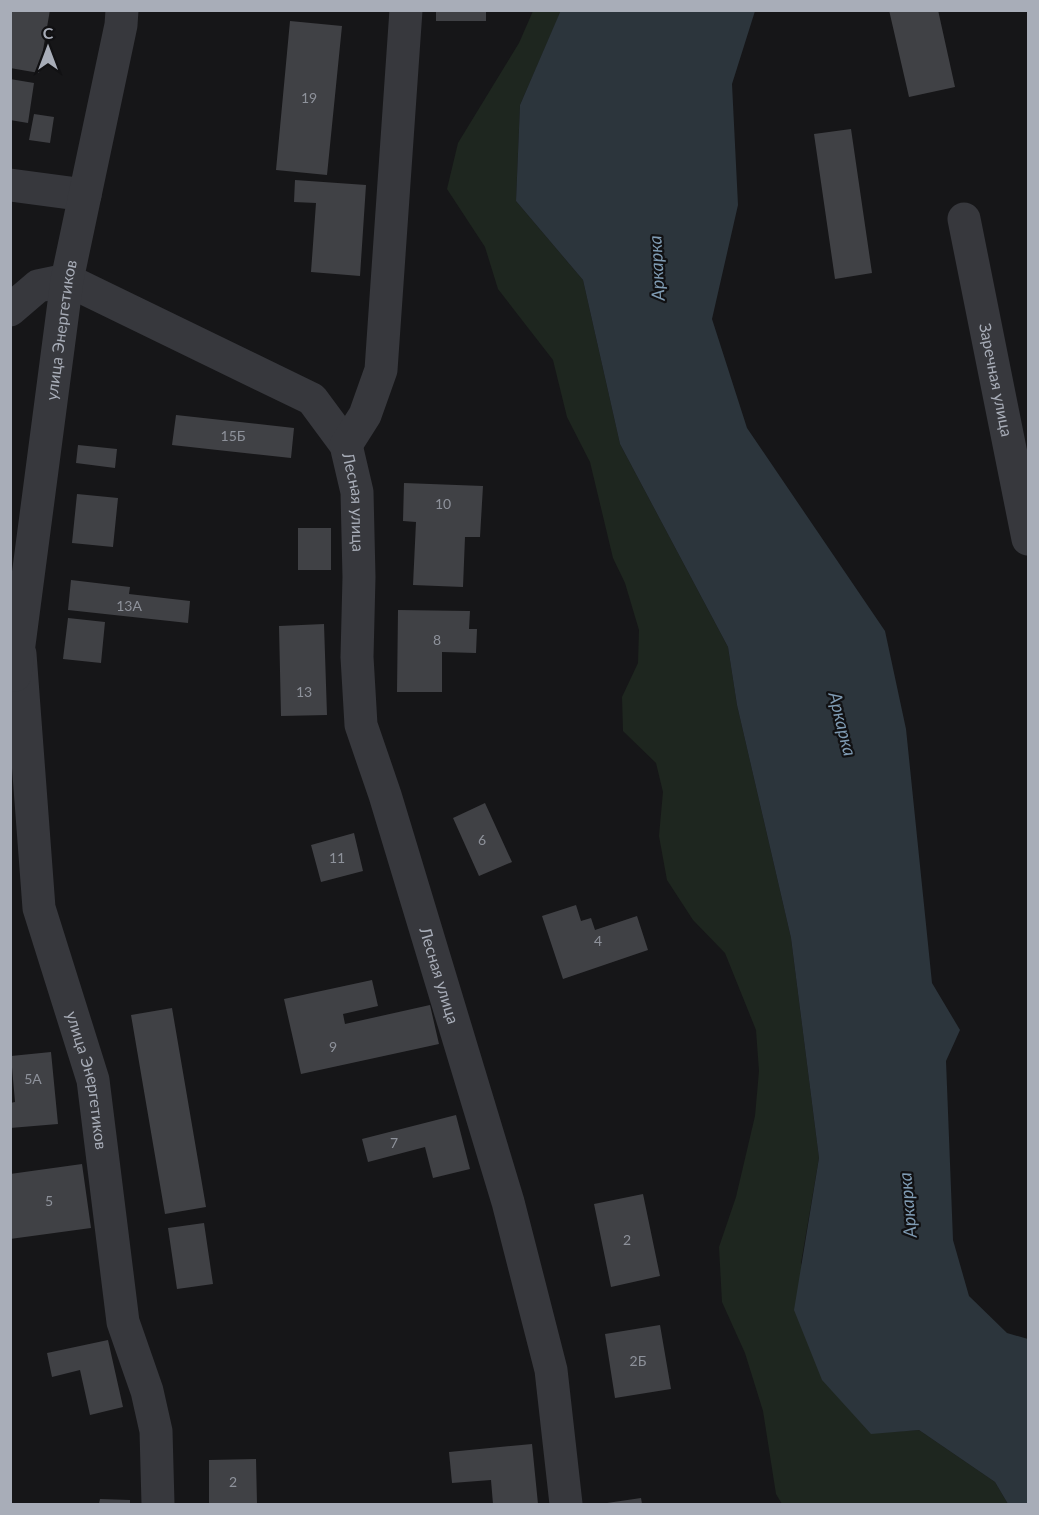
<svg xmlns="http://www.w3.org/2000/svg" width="1039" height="1515" font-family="Lato,sans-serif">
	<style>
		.green { fill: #1e261f }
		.water { fill: #2c353c }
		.building { fill: #404145 }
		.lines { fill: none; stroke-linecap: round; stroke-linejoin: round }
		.minor { stroke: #37383d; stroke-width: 33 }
		.labels { text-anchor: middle; stroke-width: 4.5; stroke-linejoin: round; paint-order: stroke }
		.number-label { font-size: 14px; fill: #8e929b }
		.street-label { font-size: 16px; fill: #a8adb8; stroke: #111113 }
		.water-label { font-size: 18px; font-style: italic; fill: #7f9bb3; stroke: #111113 }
	</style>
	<rect width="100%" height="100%" fill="#161618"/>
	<path class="green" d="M 533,11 L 561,11 L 520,105 L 516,201 L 583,280 L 620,444 L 728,647 L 737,705 L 791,938 L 819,1158 L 801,1263 L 871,1433 L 919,1430 L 995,1482 L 1008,1504 L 782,1504 L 776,1494 L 763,1411 L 745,1353 L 722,1302 L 719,1247 L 736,1197 L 755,1116 L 759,1071 L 756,1030 L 725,953 L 693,920 L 667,880 L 659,836 L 663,792 L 656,763 L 623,731 L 622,697 L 638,663 L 639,630 L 625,583 L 613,558 L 590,462 L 567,417 L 553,360 L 498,289 L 485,247 L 447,189 L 458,143 L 519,43 Z"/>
	<path class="water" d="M 561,10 L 755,11 L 732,84 L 738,205 L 712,319 L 747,428 L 885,631 L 906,729 L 932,983 L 960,1030 L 946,1061 L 953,1240 L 969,1296 L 1007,1333 L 1028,1339 L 1028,1504 L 1008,1504 L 995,1482 L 919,1430 L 871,1434 L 822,1380 L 794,1310 L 819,1158 L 791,938 L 737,705 L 728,647 L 620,444 L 583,280 L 516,201 L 520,105 Z"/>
	<path class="building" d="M 10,10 L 50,10 L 39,73 L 10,68 Z
		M 436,10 L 486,10 L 486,21 L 436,21 Z
		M 889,10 L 938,10 L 955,87 L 909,97 Z
		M 290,21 L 342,26 L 327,175 L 276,170 Z
		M 10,79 L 34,83 L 28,123 L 10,120 Z
		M 34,114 L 54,117 L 50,143 L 29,140 Z
		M 851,129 L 872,273 L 835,279 L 814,134 Z
		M 295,180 L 366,185 L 360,276 L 311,272 L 316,203 L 294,202 Z
		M 176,415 L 294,428 L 291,458 L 172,445 Z
		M 78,445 L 117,449 L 115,468 L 76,463 Z
		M 404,483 L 483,486 L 480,537 L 465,537 L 463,587 L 413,585 L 416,522 L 403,521 Z
		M 77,494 L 118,498 L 113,547 L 72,543 Z
		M 298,528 L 331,528 L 331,570 L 298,570 Z
		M 71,580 L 130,587 L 129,594 L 190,601 L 188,623 L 68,610 Z
		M 398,610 L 470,611 L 469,629 L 477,629 L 476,653 L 442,652 L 442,692 L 397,692 Z
		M 68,618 L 105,622 L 101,663 L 63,659 Z
		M 324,624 L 327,715 L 281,716 L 279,626 Z
		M 485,803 L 512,862 L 479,876 L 453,818 Z
		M 354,833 L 363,871 L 321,882 L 311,845 Z
		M 576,905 L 581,921 L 591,918 L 595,930 L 637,916 L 648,950 L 563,979 L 542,916 Z
		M 372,980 L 378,1006 L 343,1014 L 345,1024 L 430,1005 L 439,1044 L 301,1074 L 284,999 Z
		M 172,1008 L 206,1207 L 165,1214 L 131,1015 Z
		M 51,1052 L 58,1124 L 10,1128 L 10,1103 L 15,1102 L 11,1056 Z
		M 456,1115 L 470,1169 L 433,1178 L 425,1147 L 368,1162 L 362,1139 Z
		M 82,1164 L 91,1228 L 10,1239 L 10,1174 Z
		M 643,1194 L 660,1276 L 611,1287 L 594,1204 Z
		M 204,1223 L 213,1284 L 177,1289 L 168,1228 Z
		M 660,1325 L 671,1389 L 615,1398 L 605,1334 Z
		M 108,1340 L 123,1407 L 90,1415 L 80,1370 L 52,1377 L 47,1353 Z
		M 532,1444 L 538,1504 L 493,1504 L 491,1480 L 452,1483 L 449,1452 Z
		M 256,1459 L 257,1504 L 209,1504 L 209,1460 Z
		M 641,1498 L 642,1504 L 607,1504 L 607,1503 Z
		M 100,1499 L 130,1500 L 130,1504 L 99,1504 Z"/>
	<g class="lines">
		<g class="minor">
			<path d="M 10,185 L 85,195"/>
			<path id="s1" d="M 964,219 L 1028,539"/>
			<path id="s2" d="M 10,310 L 38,286 L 67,280 L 312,399 L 346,445 L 357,492 L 359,577 L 357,657 L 361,725 L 385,795 L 508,1202 L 551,1370 L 566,1504"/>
			<path d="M 346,445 L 365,415 L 381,370 L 406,10"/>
			<path id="s3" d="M 20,654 L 39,908 L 93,1080 L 123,1322 L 147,1391 L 156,1431 L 158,1504"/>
			<path id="s4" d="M 15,675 L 67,280 L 121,25 L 122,10"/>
		</g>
	</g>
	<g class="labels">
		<g class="number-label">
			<text x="309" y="103">19</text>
			<text x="233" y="441">15Б</text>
			<text x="443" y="509">10</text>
			<text x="129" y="611">13А</text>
			<text x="437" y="645">8</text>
			<text x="304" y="697">13</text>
			<text x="482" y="845">6</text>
			<text x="337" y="863">11</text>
			<text x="598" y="946">4</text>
			<text x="333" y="1052">9</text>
			<text x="33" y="1084">5А</text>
			<text x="394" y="1148">7</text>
			<text x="49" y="1206">5</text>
			<text x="627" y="1245">2</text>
			<text x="638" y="1366">2Б</text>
			<text x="233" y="1487">2</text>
		</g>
		<g class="street-label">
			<text dy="6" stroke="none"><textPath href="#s4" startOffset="348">улица Энергетиков</textPath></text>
			<text dy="6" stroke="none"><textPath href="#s1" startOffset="164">Заречная улица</textPath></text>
			<text dy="6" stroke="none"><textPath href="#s2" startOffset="454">Лесная улица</textPath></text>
			<text dy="6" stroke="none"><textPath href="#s2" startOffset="940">Лесная улица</textPath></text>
			<text dy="6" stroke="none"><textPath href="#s3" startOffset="434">улица Энергетиков</textPath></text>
		</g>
		<g class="water-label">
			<text transform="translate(657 268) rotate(-93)" y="6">Аркарка</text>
			<text transform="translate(842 724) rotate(76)" y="6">Аркарка</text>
			<text transform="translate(908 1205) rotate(-95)" y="6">Аркарка</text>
		</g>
	</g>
	<rect width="1039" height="1515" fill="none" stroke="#a8adb8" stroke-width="24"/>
	<g transform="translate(48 48)" stroke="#111113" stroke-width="4.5" paint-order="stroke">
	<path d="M0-4.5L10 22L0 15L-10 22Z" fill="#a8adb8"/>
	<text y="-9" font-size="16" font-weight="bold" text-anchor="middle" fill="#a8adb8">С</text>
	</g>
</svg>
